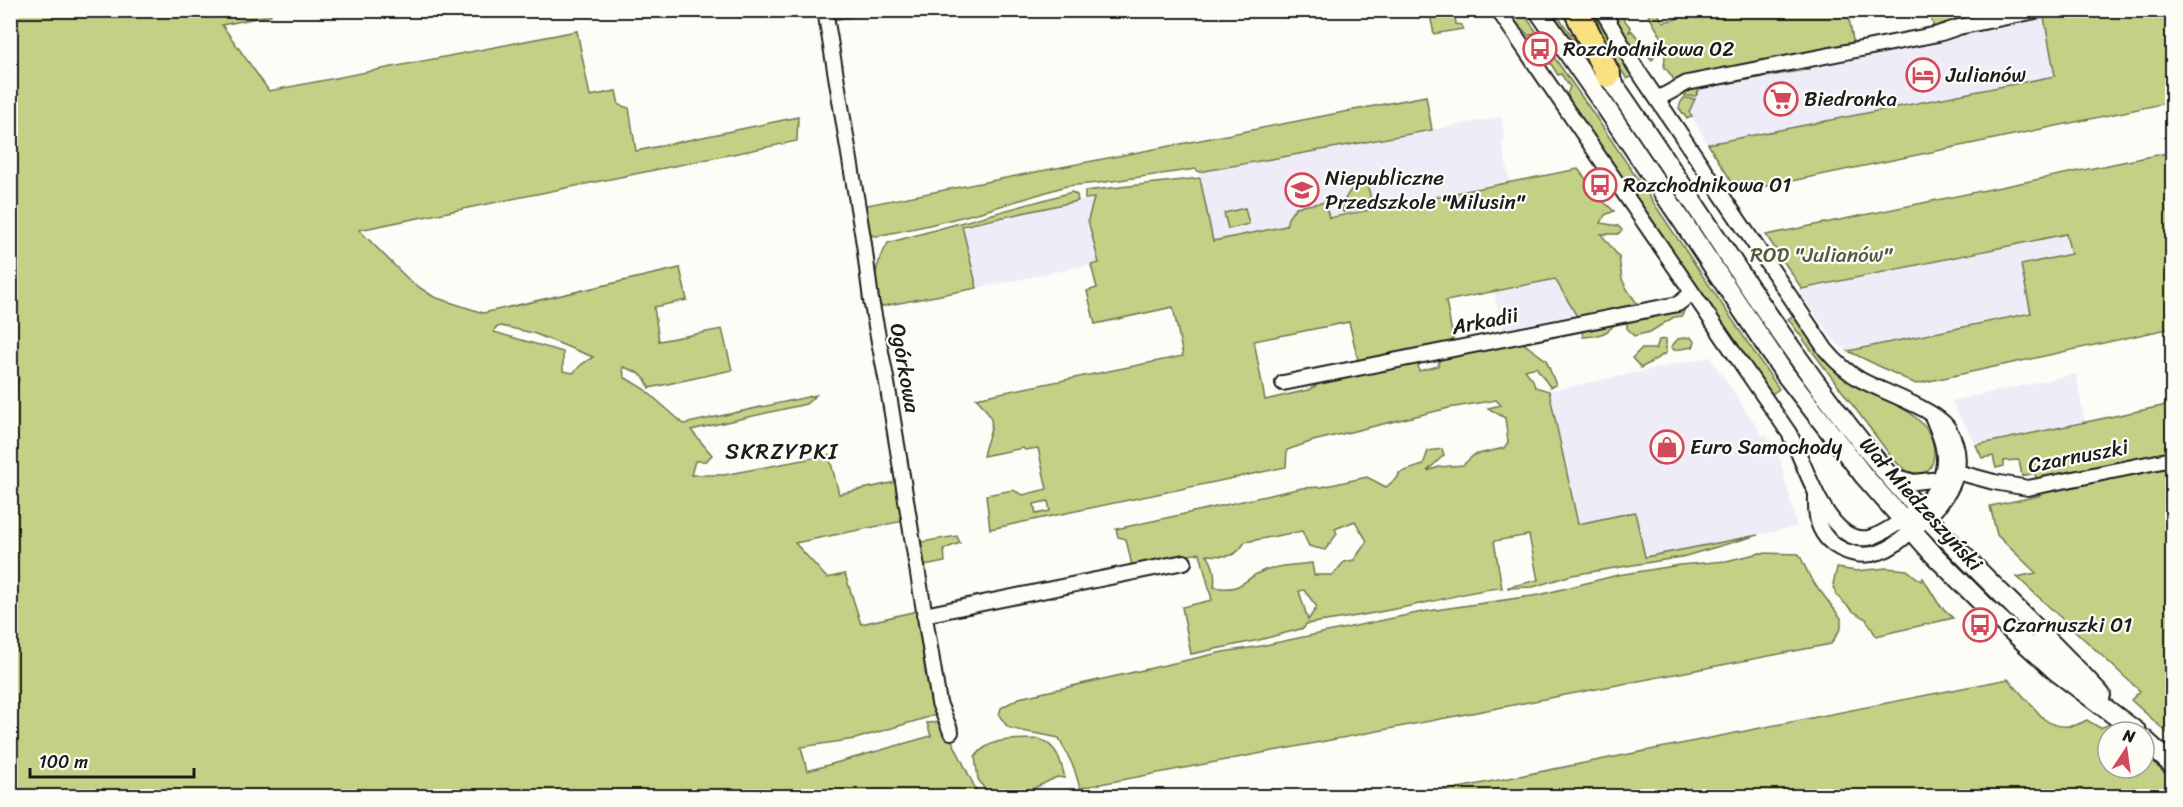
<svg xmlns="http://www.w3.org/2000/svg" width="2183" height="807" font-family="Sriracha,sans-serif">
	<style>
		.built { fill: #f0ecf7 }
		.green { fill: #c2d185; stroke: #6f7650; stroke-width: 1.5; fill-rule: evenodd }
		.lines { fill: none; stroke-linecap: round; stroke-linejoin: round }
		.street-casing { stroke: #1c1c1c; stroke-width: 18 }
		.secondary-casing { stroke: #1c1c1c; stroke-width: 22 }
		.highway-casing { stroke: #1c1c1c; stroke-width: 28 }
		.street { stroke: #fdfcf7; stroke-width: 14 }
		.secondary { stroke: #fdfcf7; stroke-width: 18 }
		.highway { stroke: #f9e181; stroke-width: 24 }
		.labels { text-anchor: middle; stroke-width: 4.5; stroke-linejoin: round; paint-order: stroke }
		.poi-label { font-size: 21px; fill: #1c1c1c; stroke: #fdfcf7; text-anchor: start }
		.park-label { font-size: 21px; fill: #565b41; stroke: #fdfcf7 }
		.street-label { font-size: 21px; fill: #1c1c1c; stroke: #fdfcf7 }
		.neighbourhood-label { font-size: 22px; letter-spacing: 1.5px; fill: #1c1c1c; stroke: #fdfcf7 }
	</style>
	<rect width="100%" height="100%" fill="#fdfcf7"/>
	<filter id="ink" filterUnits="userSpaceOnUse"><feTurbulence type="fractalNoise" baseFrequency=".0167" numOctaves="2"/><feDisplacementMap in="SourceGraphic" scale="12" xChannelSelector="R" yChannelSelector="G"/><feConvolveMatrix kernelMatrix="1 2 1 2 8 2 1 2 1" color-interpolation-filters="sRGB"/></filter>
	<g filter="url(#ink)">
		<path class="built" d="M 2043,12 L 2055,76 L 1708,144 L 1689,112 L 1700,88 L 1954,37 L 1958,29 Z
			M 1501,117 L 1505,140 L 1502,142 L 1510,183 L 1212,241 L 1199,172 Z
			M 1094,198 L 1088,220 L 1099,263 L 977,288 L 961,226 Z
			M 2066,234 L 2071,254 L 2021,265 L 2031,313 L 1848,351 L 1837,344 L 1797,290 Z
			M 1555,279 L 1578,318 L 1503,334 L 1494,291 Z
			M 1710,357 L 1763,436 L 1766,435 L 1780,458 L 1797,527 L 1644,557 L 1577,524 L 1549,391 Z
			M 2076,374 L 2085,423 L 1976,445 L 1951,401 Z"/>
		<path class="green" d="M 832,10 L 883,11 L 834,20 Z
			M 1930,10 L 2029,11 L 1934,30 Z
			M 2050,10 L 2172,11 L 2172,102 L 1738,192 L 1708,144 L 2055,76 L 2043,12 Z
			M 11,11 L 270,11 L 271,15 L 222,25 L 269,91 L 577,31 L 590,96 L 616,91 L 619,105 L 629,108 L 636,151 L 798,117 L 797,141 L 359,230 L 411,282 L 434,297 L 483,313 L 680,268 L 687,300 L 654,307 L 659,341 L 722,329 L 732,370 L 649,388 C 646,374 635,371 623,367 L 624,377 L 644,389 L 684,424 L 816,395 L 806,404 L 691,430 L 712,455 L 706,461 L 695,461 L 691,475 L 724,475 L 829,455 L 839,494 L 901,481 L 908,520 L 795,543 L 827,578 L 845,574 L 861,624 L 917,611 L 926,677 L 939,714 L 855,739 L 801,747 L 807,771 L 931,736 L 927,723 L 943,722 L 979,796 L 11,796 L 10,412 L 19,379 L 17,380 L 11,401 L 10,326 L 14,314 L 10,307 ZM 501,326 L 533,333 L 593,357 L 582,364 L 573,373 L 563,371 L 563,352 L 494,332 L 495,328 Z
			M 1505,11 L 1522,11 L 1593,113 L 1779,389 L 1770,395 L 1567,101 L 1570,99 L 1567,94 L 1570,87 L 1561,74 L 1558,75 L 1532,34 L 1529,36 Z
			M 1546,11 L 1554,11 L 1611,90 L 1605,94 Z
			M 1583,11 L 1595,11 L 1635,74 L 1627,79 Z
			M 1610,11 L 1617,11 L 1631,28 L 1629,32 L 1632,31 L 1654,58 L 1652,60 L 1640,48 L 1636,51 L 1644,66 Z
			M 1646,11 L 1656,11 L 1663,22 L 1677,19 L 1673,11 L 1864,11 L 1848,14 L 1854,46 L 1675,81 L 1667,70 L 1664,68 L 1666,45 Z
			M 1446,12 L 1448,19 L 1455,17 L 1456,24 L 1462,25 L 1463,29 L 1434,34 L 1430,15 Z
			M 1810,66 L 1810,69 L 1700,88 L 1696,96 L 1685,96 L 1683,92 L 1693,89 L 1695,86 L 1764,72 L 1773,73 Z
			M 1426,96 L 1432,130 L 1199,172 L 1196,169 L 1098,183 L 1066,186 L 981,212 L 925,226 L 877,236 L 868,235 L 862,206 Z
			M 1684,98 L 1695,99 L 1689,112 L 1692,116 L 1687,119 L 1679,108 L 1681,102 Z
			M 2172,152 L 2172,328 L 1916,384 L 1848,351 L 2031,313 L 2021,265 L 2071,254 L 2066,234 L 1802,289 L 1766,235 Z
			M 1578,169 L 1603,201 L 1614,211 L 1605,215 L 1601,223 L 1618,226 L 1622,230 L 1618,234 L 1601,234 L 1619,257 L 1622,279 L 1627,289 L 1638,305 L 1578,318 L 1555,279 L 1446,301 L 1454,344 L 1359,364 L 1349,322 L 1254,341 L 1265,400 L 1308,390 L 1326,380 L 1418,362 L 1419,371 L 1438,366 L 1440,359 L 1450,354 L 1519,340 L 1546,360 L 1556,385 L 1550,387 L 1536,367 L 1525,370 L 1533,380 L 1535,387 L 1549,391 L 1578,524 L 1635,512 L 1645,557 L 1758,535 L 1682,557 L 1572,575 L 1533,587 L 1508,588 L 1508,587 L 1538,580 L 1529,535 L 1494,541 L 1502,588 C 1477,589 1454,597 1429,602 C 1388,611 1348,618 1306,624 L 1304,628 L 1259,640 L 1191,654 L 1182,607 L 1212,600 L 1200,553 L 1132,566 L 1126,539 L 1118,537 L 1116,529 L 1302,488 L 1322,487 L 1367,477 L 1386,487 L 1398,477 L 1399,473 L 1423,465 L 1428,451 L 1442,449 L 1444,455 L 1427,471 L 1439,467 L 1463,465 L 1474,455 L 1504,448 L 1508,442 L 1505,418 L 1488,408 L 1501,405 L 1496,400 L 1449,408 L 1313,441 L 1287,450 L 1286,467 L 990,529 L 986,495 L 1013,490 L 1023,495 L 1047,489 L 1038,448 L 1025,450 L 1023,448 L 983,456 C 989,425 1002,426 976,398 L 1183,356 L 1173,307 L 1095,324 L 1087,291 L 1097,288 L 1091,265 L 1099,263 L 1088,220 L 1094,198 L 1085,199 L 1085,191 L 1200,178 L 1213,241 L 1286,226 L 1288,218 L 1296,207 L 1325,202 L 1329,218 ZM 1048,501 L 1050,511 L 1036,514 L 1034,504 ZM 1355,521 L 1367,541 L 1354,560 L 1344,562 L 1333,575 L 1314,575 L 1312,563 C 1297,565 1279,565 1265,570 C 1243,578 1243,593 1214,587 C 1216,575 1214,565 1207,555 C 1227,556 1234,560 1245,542 L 1302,531 L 1309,546 L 1325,550 L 1337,534 L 1335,529 ZM 1304,590 L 1317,607 L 1308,620 L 1299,591 Z
			M 1359,183 C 1371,183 1370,196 1371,206 L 1343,212 C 1341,202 1350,188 1359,183 Z
			M 1072,192 L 1077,195 L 1078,201 L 962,226 L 977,288 L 878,307 C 873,278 874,268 888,243 Z
			M 1245,208 L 1249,224 L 1228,229 L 1224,213 Z
			M 1680,307 L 1684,311 L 1682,316 L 1674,317 L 1650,332 L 1634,336 L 1627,328 L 1627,321 Z
			M 1794,315 C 1807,333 1820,359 1839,372 C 1848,379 1859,387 1870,392 C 1892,404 1915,410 1929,433 C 1938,448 1936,482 1910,472 C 1900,469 1893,458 1887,451 L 1788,319 Z
			M 1609,323 L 1613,326 C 1606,335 1594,336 1583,337 L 1582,331 Z
			M 1690,337 L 1695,342 L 1693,347 L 1674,350 L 1671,347 L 1678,339 Z
			M 1666,339 L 1666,353 L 1641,368 L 1632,358 L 1641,349 L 1656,349 L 1659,340 Z
			M 2172,404 L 2172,455 L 2037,483 L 2035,473 L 2022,476 L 2019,460 L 2004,461 L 2004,466 L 1996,468 L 1993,456 L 1982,458 L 1976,445 Z
			M 2168,463 L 2172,485 L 2172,737 L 2131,700 L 2140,691 L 2017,577 L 2036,573 L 1997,535 L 1990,506 L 2039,496 L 2038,491 Z
			M 957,536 L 960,543 L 944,549 L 945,562 L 919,567 L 915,543 Z
			M 1760,553 L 1799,554 L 1811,579 L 1841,618 L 1841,628 L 1831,644 L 1080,788 L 1074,768 L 1059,738 C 1049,735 1014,731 1008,727 C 1005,724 1002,719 999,715 L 1001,708 L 1019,698 L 1223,652 L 1256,647 L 1422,612 L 1539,595 L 1618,575 L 1680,565 L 1726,561 Z
			M 1837,568 L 1856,571 L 1887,568 L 1907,570 L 1921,581 L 1923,578 L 1938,603 L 1953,618 L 1876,636 L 1866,619 L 1854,612 L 1836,595 L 1833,584 Z
			M 2008,679 L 2044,719 C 2058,729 2073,728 2087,720 L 2100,728 L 2110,724 L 2119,732 L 2108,732 L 2108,768 L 2144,768 L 2144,754 L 2172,780 L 2172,796 L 1418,796 Z
			M 1039,739 C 1057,745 1061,761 1065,778 L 1057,777 L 1018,796 L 989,796 L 978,779 L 975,757 C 991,736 1015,740 1039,739 Z"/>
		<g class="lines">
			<g class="street-casing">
				<path id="street" d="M 825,10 L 864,244 L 871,300 L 887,383 L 939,703 L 951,732
					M 1498,10 L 1789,433 C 1804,461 1819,515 1846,533 C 1852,537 1860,539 1868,538 C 1884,535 1918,510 1929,498 C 1936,490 1941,479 1943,469 C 1947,449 1939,434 1932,416
					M 1602,10 L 1634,65 L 1826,350 C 1836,362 1847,372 1861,380 C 1881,391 1937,410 1948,428 C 1973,469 1946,504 1914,529 C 1903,538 1893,548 1880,552 C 1857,560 1828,549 1819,525 C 1815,514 1816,504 1816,493
					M 1657,99 L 1687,83 L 1938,34 L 1959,27 L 2040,10
					M 1283,383 L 1678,304 L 1692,293
					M 1957,472 L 1994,482 L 2028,488 L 2172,459
					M 1889,475 L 1914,482 L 1940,479
					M 924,615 L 1184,562"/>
			</g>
			<g class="secondary-casing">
				<path id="secondary" d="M 1538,10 L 1607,109 L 1785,374 L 1864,476 L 1934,555 L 1991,612 L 2057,672 L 2137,732
					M 1601,66 C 1692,194 1771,331 1870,453 C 1941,540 2025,613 2101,695
					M 2144,739 L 2172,765"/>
			</g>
			<g class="highway-casing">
				<path id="highway" d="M 1576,10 L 1608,75"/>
			</g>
			<use href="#street" class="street"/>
			<use href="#secondary" class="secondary"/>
			<use href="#highway" class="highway"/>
		</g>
	</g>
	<defs>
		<g id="bus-ring" transform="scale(1.725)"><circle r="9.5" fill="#fdfcf7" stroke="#d1495b" stroke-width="1.5"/><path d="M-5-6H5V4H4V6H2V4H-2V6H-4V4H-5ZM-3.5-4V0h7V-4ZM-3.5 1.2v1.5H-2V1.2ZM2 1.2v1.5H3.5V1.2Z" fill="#d1495b"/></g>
		<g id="hotel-ring" transform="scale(1.725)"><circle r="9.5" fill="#fdfcf7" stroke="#d1495b" stroke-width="1.5"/><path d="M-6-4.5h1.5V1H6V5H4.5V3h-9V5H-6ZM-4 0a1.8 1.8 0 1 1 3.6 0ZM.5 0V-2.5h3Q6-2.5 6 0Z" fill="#d1495b"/></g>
		<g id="supermarket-ring" transform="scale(1.725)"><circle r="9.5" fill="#fdfcf7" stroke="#d1495b" stroke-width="1.5"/><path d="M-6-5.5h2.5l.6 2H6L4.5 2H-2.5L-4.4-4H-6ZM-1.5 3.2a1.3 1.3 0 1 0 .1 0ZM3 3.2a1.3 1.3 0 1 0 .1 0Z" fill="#d1495b"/></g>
		<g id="school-ring" transform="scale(1.725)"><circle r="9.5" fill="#fdfcf7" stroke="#d1495b" stroke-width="1.5"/><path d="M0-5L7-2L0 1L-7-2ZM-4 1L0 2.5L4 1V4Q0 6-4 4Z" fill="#d1495b"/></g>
		<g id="shop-ring" transform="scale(1.725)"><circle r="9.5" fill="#fdfcf7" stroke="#d1495b" stroke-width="1.5"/><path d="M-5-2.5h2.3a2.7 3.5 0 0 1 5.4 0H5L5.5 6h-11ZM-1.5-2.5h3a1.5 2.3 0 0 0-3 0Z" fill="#d1495b"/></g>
	</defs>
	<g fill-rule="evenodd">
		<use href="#bus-ring" x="1540" y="49"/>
		<use href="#hotel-ring" x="1923" y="75"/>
		<use href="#supermarket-ring" x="1781" y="99"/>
		<use href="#bus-ring" x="1600" y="185"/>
		<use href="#school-ring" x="1302" y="190"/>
		<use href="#shop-ring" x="1667" y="447"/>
		<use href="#bus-ring" x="1980" y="625"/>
	</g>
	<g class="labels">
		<g class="poi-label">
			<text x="1563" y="56">Rozchodnikowa 02</text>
			<text x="1946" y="82">Julianów</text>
			<text x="1804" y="106">Biedronka</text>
			<text x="1325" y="185">Niepubliczne<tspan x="1325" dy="24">Przedszkole "Milusin"</tspan></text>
			<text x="1623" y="192">Rozchodnikowa 01</text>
			<text x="1690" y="454">Euro Samochody</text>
			<text x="2003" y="632">Czarnuszki 01</text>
		</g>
		<g class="park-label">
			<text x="1821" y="262">ROD "Julianów"</text>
		</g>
		<g class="street-label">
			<text transform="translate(1485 321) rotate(-11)" y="7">Arkadii</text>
			<text transform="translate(905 368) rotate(80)" y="7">Ogórkowa</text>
			<text transform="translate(2078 456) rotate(-11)" y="7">Czarnuszki</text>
			<text transform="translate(1921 504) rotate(48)" y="7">Wał Miedzeszyński</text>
		</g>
		<g class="neighbourhood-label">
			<text x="782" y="459">SKRZYPKI</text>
		</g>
	</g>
	<rect width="2183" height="807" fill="none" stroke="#fdfcf7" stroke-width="36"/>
	<rect x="18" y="18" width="2147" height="771" fill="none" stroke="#1c1c1c" stroke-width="2" filter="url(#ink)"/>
	<g transform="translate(2126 750) rotate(13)"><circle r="28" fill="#fdfcf7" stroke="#a3a29f" stroke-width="1.5"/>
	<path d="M0-4.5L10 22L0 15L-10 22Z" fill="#d1495b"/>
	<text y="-9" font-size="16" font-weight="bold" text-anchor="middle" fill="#1c1c1c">N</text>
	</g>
	<path d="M30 768v9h164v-9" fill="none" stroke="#1c1c1c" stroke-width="3"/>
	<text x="39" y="768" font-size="18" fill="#1c1c1c" stroke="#fdfcf7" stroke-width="4.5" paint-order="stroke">100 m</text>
</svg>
